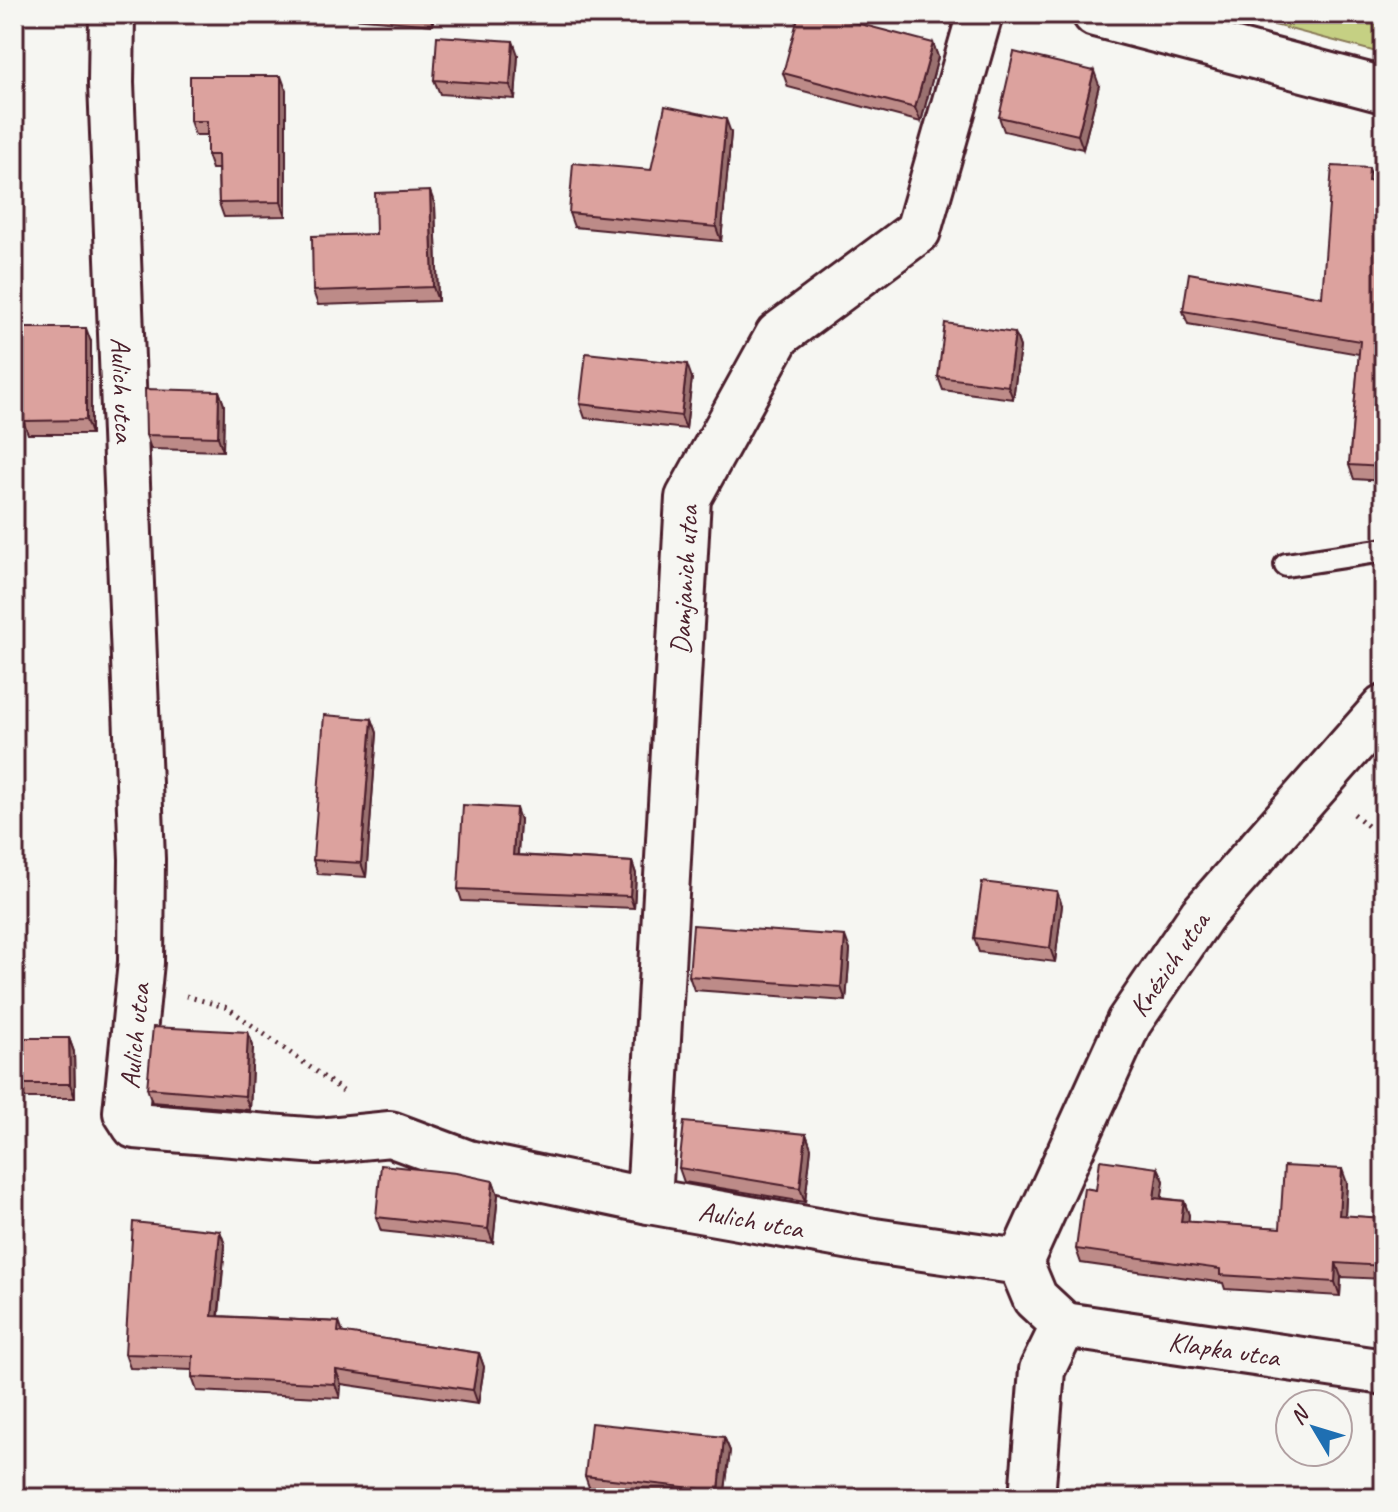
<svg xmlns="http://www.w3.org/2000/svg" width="1398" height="1512" font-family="Caveat,sans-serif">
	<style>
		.green { fill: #c5d083; stroke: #887857; stroke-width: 2 }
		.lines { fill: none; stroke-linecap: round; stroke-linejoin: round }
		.lane-casing { stroke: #4a1f2b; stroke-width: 28 }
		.street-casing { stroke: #4a1f2b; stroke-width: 50 }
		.secondary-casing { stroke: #4a1f2b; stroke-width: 50 }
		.path { stroke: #4a1f2b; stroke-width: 5; stroke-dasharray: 2 6; stroke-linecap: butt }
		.lane { stroke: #f6f6f2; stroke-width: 22 }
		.street { stroke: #f6f6f2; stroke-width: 44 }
		.secondary { stroke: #f6f6f2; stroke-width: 44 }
		.wall { fill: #bd8b88; stroke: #4a1f2b; stroke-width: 2 }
		.shaded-wall { fill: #9a716f; stroke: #4a1f2b; stroke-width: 2 }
		.building { fill: #dca29e; stroke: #4a1f2b; stroke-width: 2 }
		.labels { text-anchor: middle; stroke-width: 6; stroke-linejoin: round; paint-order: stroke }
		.street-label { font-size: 28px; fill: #4a1f2b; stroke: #f6f6f2 }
	</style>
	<rect width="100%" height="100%" fill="#f6f6f2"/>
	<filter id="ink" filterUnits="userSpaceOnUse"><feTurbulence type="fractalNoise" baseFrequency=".0125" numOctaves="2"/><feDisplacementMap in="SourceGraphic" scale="16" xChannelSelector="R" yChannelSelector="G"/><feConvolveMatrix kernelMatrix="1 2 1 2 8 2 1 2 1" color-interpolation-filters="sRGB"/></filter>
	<g filter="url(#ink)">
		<path class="green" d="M 1233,14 L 1384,14 L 1384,54 Z"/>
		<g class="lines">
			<g class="lane-casing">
				<path id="lane" d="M 1286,565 L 1384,550"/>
			</g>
			<g class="street-casing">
				<g id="street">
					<path id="s1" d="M 112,14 L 111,83 L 142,859 L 141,962 L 126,1112 L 135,1126 L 319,1141 L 390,1134 L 468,1163 L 649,1201 L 874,1241 L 1020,1262 L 1035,1298 L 1064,1325"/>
					<path id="s2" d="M 649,1201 L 688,498 L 778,335 L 918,231 L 980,14"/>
					<path id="s3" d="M 1020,1262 L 1129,1022 L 1202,915 L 1384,708"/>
					<path id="s4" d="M 1064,1325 L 1384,1372"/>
					<path d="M 1032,1498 L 1042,1370 L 1064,1325"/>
				</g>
			</g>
			<g class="secondary-casing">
				<path id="secondary" d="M 1095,14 L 1384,90"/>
			</g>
			<path class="path" d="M 1354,814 L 1384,840
				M 186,996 L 228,1008 L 343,1091"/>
			<use href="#lane" class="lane"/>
			<use href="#street" class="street"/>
			<use href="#secondary" class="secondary"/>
		</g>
		<path class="wall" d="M 174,14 L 252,14 L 252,16 L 174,16 Z
			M 328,14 L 434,14 L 433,25 L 329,16 Z
			M 933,43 L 938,57 L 921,122 L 788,87 L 783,73 Z
			M 518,55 L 515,99 L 440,94 L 434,80 Z
			M 1099,85 L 1083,149 L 1004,131 L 999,117 Z
			M 286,90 L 286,216 L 224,217 L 219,203 L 218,169 L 212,169 L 207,155 L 207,135 L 195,135 L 190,121 Z
			M 731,133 L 721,241 L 574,227 L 569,213 L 651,170 Z
			M 1373,181 L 1384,182 L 1384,481 L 1354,479 L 1349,465 L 1359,354 L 1188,324 L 1183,311 L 1322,297 Z
			M 435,205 L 438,301 L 318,305 L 313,291 L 376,234 Z
			M 1015,333 L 1020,347 L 1013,399 L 943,390 L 938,377 Z
			M 91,342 L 91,434 L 28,434 L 23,421 Z
			M 692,378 L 686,429 L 585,418 L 580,404 Z
			M 219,391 L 224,405 L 223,451 L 151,449 L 146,435 Z
			M 372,719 L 377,733 L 366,877 L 318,874 L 313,860 Z
			M 520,820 L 518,855 L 632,862 L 636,874 L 634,908 L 462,901 L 458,889 Z
			M 1062,905 L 1055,962 L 979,952 L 974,938 Z
			M 850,950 L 846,1001 L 694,990 L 689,976 Z
			M 248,1032 L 253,1046 L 250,1110 L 152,1102 L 147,1088 Z
			M 14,1038 L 69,1038 L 74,1052 L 75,1098 L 14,1098 Z
			M 806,1134 L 811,1148 L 805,1202 L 684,1182 L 679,1168 Z
			M 1158,1168 L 1164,1181 L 1161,1198 L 1184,1201 L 1189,1215 L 1188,1222 L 1280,1228 L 1347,1183 L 1345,1216 L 1384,1218 L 1384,1279 L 1341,1277 L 1340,1296 L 1225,1289 L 1223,1283 L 1081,1263 L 1076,1249 Z
			M 493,1181 L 498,1195 L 493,1243 L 381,1231 L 376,1217 Z
			M 220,1231 L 225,1245 L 219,1316 L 339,1322 L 343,1333 L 479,1353 L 484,1367 L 478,1404 L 341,1384 L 340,1398 L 197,1391 L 192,1377 L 192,1370 L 130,1368 L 125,1354 Z
			M 724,1437 L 730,1451 L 724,1498 L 664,1498 L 590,1490 L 585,1476 Z"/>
		<path class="shaded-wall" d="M 429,14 L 434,14 L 433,25 Z
			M 513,41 L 518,55 L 515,99 L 510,85 Z
			M 933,43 L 938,57 L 921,122 L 915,108 Z
			M 1094,71 L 1099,85 L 1083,149 L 1078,135 Z
			M 281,76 L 286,90 L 286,216 L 281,202 Z
			M 726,119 L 731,133 L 721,241 L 716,227 Z
			M 1369,168 L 1374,182 L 1368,181 Z
			M 430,191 L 435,205 L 438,301 L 433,287 Z
			M 86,328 L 91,342 L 91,434 L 86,420 Z
			M 1015,333 L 1020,347 L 1013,399 L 1008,386 Z
			M 687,364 L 692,378 L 686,429 L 681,416 Z
			M 219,391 L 224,405 L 223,451 L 218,437 Z
			M 372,719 L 377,733 L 366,877 L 361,863 Z
			M 516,808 L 520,820 L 517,866 L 513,855 Z
			M 632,862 L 636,874 L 634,908 L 630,896 Z
			M 1057,891 L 1062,905 L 1055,962 L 1050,948 Z
			M 845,936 L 850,950 L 846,1001 L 841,987 Z
			M 248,1032 L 253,1046 L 250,1110 L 245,1096 Z
			M 69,1038 L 74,1052 L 75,1098 L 70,1084 Z
			M 806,1134 L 811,1148 L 805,1202 L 800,1188 Z
			M 1158,1168 L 1164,1181 L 1160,1211 L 1154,1198 Z
			M 1342,1169 L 1347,1183 L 1344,1229 L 1339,1215 Z
			M 493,1181 L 498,1195 L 493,1243 L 488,1229 Z
			M 1184,1201 L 1189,1215 L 1187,1235 L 1181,1221 Z
			M 220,1231 L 225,1245 L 217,1330 L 212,1316 Z
			M 1336,1263 L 1341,1277 L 1340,1296 L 1335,1282 Z
			M 479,1353 L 484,1367 L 478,1404 L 473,1390 Z
			M 336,1370 L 341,1384 L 340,1398 L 335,1384 Z
			M 724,1437 L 730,1451 L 724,1498 L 721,1498 L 719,1491 Z"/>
		<path class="building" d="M 799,14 L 822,14 L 933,43 L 915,108 L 783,73 Z
			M 437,36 L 513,41 L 510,85 L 434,80 Z
			M 1014,52 L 1094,71 L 1078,135 L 999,117 Z
			M 190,76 L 281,76 L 281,202 L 219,203 L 218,155 L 207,155 L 207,121 L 190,121 Z
			M 665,106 L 726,119 L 716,227 L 569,213 L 573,163 L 651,170 Z
			M 1332,166 L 1369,168 L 1368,181 L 1384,182 L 1384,467 L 1349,465 L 1360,341 L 1183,311 L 1189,273 L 1322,297 Z
			M 430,191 L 433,287 L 313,291 L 312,236 L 376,234 L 375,193 Z
			M 945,323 L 1015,333 L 1008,386 L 938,377 Z
			M 23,328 L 86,328 L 86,420 L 23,421 Z
			M 586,353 L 687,364 L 681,416 L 580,404 Z
			M 145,389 L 219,391 L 218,437 L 146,435 Z
			M 324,715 L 372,719 L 361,863 L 313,860 Z
			M 463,805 L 516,808 L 513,855 L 632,862 L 630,896 L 458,889 Z
			M 982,882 L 1057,891 L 1050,948 L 974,938 Z
			M 693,925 L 845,936 L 841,987 L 689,976 Z
			M 153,1027 L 248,1032 L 245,1096 L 147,1088 Z
			M 14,1038 L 69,1038 L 70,1084 L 14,1084 Z
			M 684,1122 L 806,1134 L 800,1188 L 679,1168 Z
			M 1100,1160 L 1158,1168 L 1154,1198 L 1184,1201 L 1181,1221 L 1280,1228 L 1284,1166 L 1342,1169 L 1339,1215 L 1384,1218 L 1383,1266 L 1336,1263 L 1335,1282 L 1220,1275 L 1220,1269 L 1076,1249 L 1084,1188 L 1096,1190 Z
			M 381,1165 L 456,1173 L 493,1181 L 488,1229 L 376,1217 Z
			M 133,1222 L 220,1231 L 212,1316 L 339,1322 L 338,1332 L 479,1353 L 473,1390 L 336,1370 L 335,1384 L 192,1377 L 193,1356 L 125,1354 Z
			M 591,1423 L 724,1437 L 719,1491 L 585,1476 Z"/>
	</g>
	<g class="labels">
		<g class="street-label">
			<text dy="10" stroke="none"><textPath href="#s1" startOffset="376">Aulich utca</textPath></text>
			<text dy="10" stroke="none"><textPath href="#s2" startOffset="622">Damjanich utca</textPath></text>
			<text dy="10" stroke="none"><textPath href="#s3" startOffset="334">Knézich utca</textPath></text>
			<text transform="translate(134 1036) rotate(-84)" y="10">Aulich utca</text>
			<text dy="10" stroke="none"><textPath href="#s1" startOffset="1744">Aulich utca</textPath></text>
			<text dy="10" stroke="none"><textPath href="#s4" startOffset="162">Klapka utca</textPath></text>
		</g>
	</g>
	<rect width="1398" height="1512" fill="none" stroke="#f6f6f2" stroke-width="48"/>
	<rect x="24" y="24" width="1350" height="1464" fill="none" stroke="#4a1f2b" stroke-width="3" filter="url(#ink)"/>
	<g transform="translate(1314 1428) rotate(308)"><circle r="38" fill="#f6f6f2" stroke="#b1a0a2" stroke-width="2"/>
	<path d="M0-6L14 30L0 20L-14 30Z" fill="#1f6fb2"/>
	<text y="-12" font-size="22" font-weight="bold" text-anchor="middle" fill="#4a1f2b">N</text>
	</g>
</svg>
